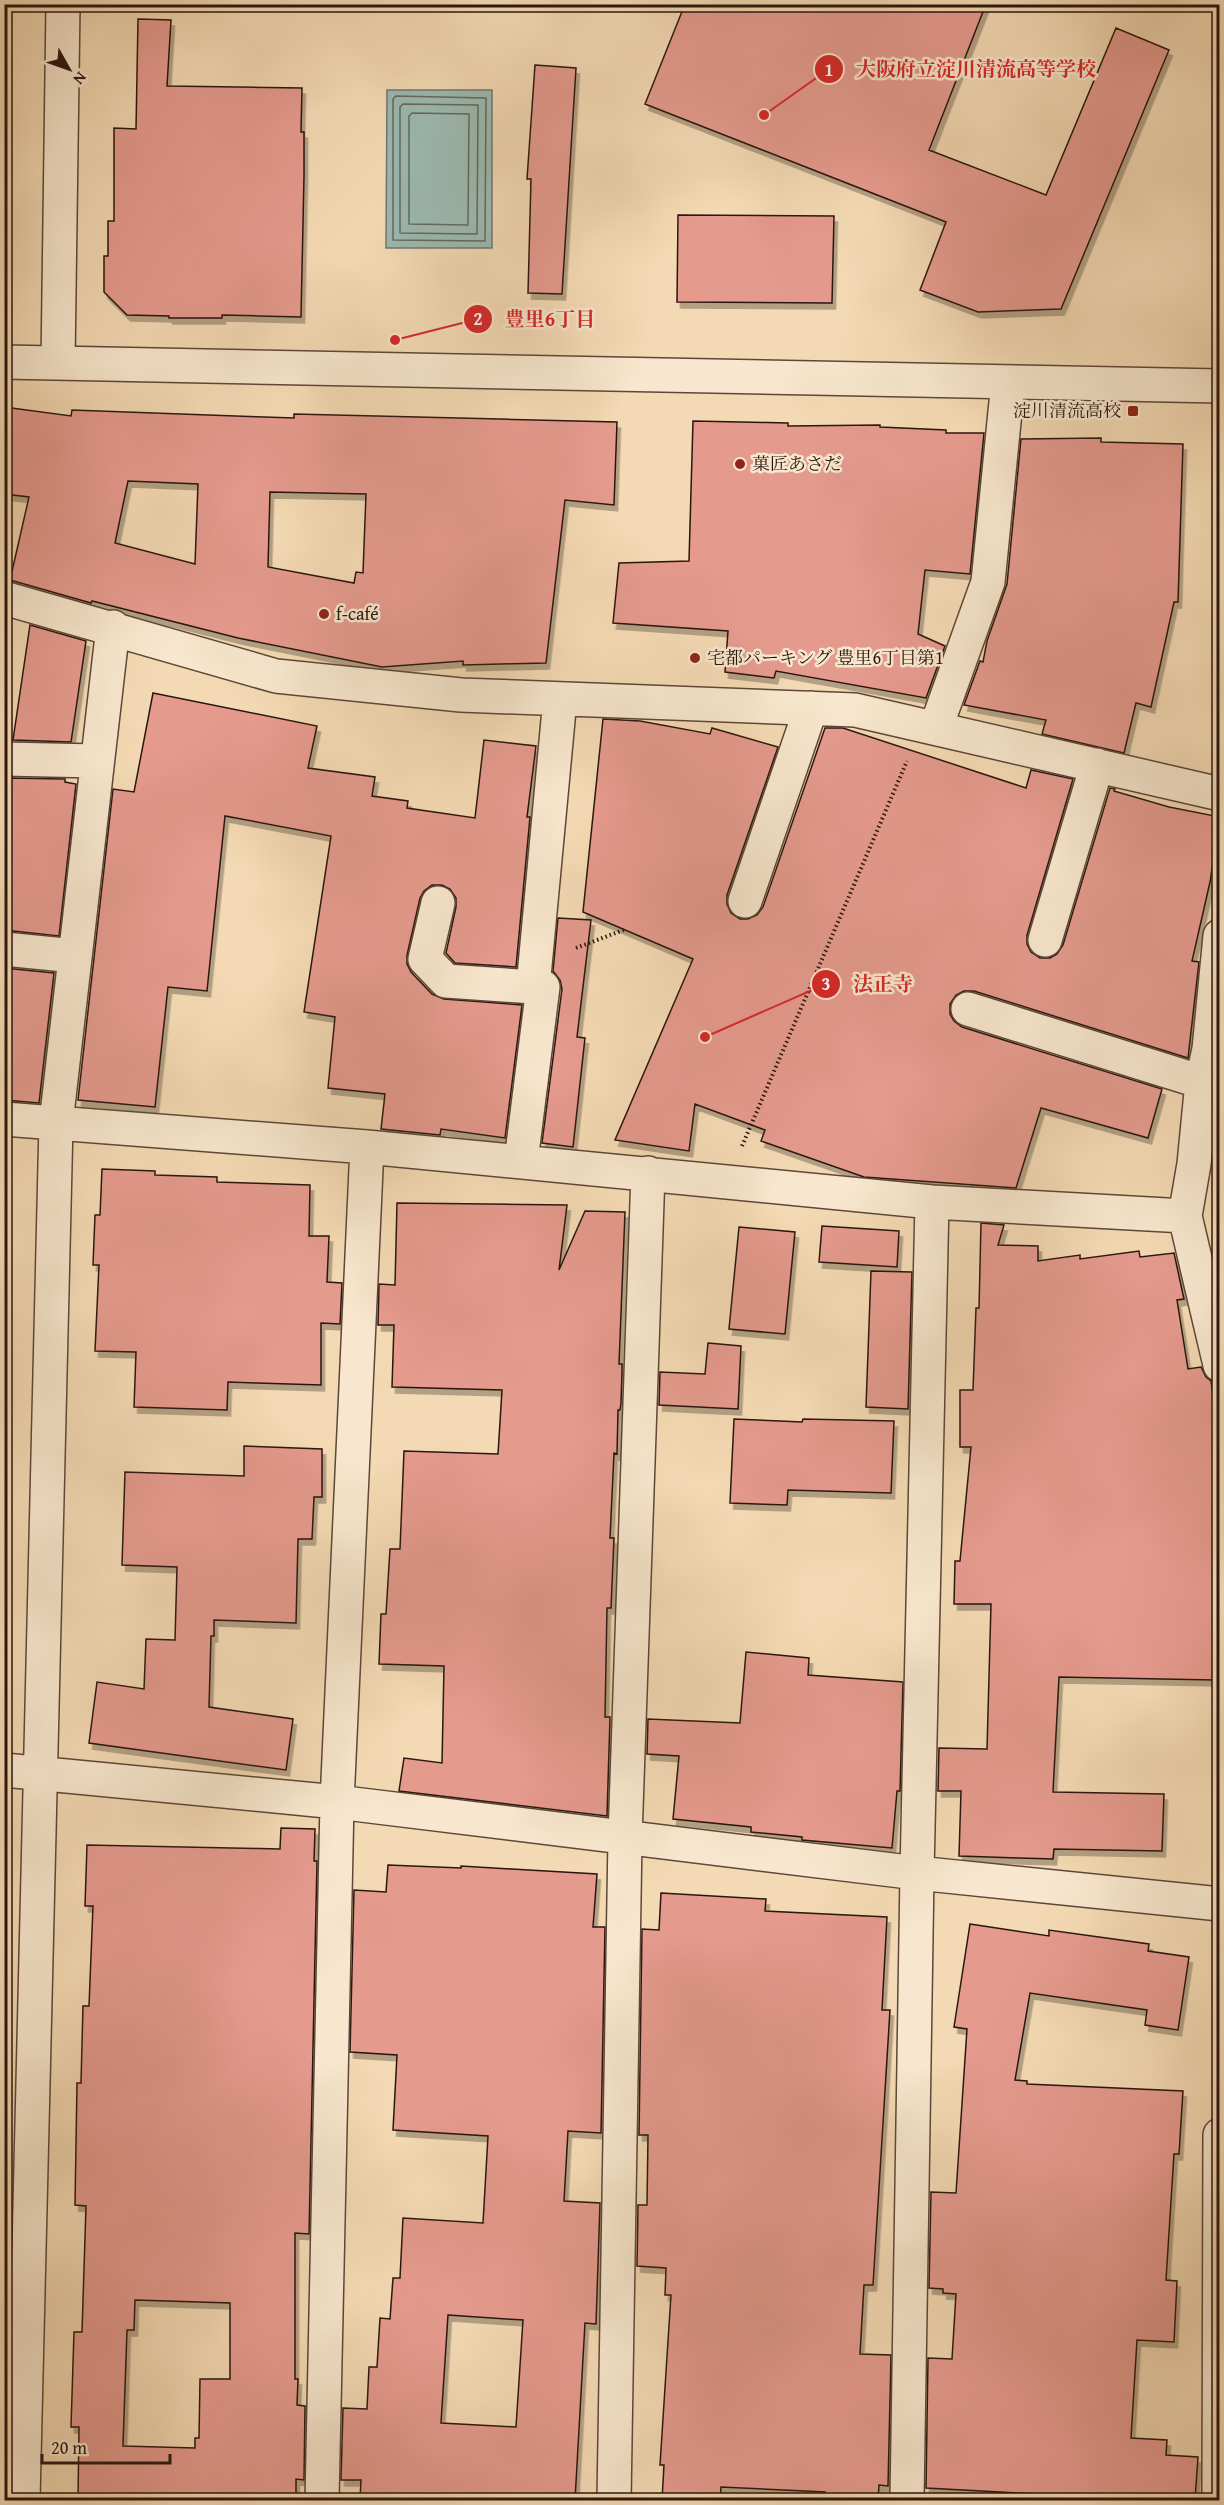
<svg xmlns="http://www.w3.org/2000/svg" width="1224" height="2505" font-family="'Gentium Book Plus','Noto Serif JP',serif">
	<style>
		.water { fill: #9cbab2; stroke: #6e7871; stroke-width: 1.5 }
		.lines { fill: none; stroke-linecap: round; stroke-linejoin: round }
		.shore { stroke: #636860; stroke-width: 1.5 }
		.building { fill: #e59a8e; stroke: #2a160f; stroke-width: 1.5; fill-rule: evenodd; filter: url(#shadow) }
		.minor-casing { stroke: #5c4738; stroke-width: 36 }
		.path { stroke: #2a160f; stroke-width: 4; stroke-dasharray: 1.5 3; stroke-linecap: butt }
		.minor { stroke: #f8e7ce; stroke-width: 33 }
		.poi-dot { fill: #8f2418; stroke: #f8e7ce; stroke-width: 2 }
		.labels { text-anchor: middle; stroke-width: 5; stroke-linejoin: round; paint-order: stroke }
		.poi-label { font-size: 18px; fill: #2a160f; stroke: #f8e7ce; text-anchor: start }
		.leader { fill: none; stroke: #d62828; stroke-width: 2 }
		.callout-dot { fill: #d62828; stroke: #f8e7ce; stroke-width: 2 }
		.mark-label { font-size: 18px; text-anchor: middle; font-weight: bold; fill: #fff }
		.callout-label { font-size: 20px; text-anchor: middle; font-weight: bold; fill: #d62828; stroke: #f8e7ce; stroke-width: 5; stroke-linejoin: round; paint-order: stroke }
	</style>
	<defs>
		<filter id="shadow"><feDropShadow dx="3.5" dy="6" stdDeviation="0" flood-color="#0004"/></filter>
	</defs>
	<rect width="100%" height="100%" fill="#f4dab4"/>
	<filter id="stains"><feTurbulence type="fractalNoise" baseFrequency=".00333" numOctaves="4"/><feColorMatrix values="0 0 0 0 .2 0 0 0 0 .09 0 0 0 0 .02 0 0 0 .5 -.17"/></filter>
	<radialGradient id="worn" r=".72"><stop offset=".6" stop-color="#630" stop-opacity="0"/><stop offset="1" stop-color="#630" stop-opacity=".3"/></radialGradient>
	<path class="water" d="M 387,90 L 492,90 L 492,248 L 386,248 Z"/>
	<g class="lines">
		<path class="shore" d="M 396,96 L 486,98 L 485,241 L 393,240 L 393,99 Z
			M 403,104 L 478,105 L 477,234 L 400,233 L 400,107 Z
			M 412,113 L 469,114 L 468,225 L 409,224 L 409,116 Z"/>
	</g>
	<path class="building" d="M 685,4 L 986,4 L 929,150 L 1046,195 L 1116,28 L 1169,50 L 1061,309 L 978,312 L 920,290 L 946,222 L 645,104 Z
		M 138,19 L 171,20 L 167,86 L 302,88 L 301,132 L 304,132 L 304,176 L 301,317 L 222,315 L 222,318 L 169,318 L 169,316 L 127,315 L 104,292 L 104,256 L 108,256 L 108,221 L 114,221 L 114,128 L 136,129 Z
		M 535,65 L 576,68 L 562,294 L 528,293 L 531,179 L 527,179 Z
		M 678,215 L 834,216 L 832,303 L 677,302 Z
		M 4,407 L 71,416 L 72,410 L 294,418 L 294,414 L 617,422 L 614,505 L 565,500 L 546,663 L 463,665 L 463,661 L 382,667 L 238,638 L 92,601 L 91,603 L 10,580 L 29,497 L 4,494 ZM 128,481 L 198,484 L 195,564 L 115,543 ZM 270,492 L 366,494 L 363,573 L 356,572 L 354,583 L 268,567 Z
		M 693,421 L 788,423 L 788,426 L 880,425 L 880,427 L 946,430 L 946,433 L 984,433 L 970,574 L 925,570 L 918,634 L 945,646 L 926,698 L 776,671 L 774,678 L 725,672 L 728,631 L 613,623 L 619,563 L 689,561 Z
		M 1101,438 L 1101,442 L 1183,444 L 1178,602 L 1174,602 L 1151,707 L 1136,703 L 1124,753 L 1042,734 L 1046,720 L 964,705 L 980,661 L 983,662 L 987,641 L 1007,584 L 1021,439 Z
		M 30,625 L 86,641 L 71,742 L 13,740 Z
		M 153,693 L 317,726 L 308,768 L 375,777 L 372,796 L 408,801 L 407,808 L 475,818 L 484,740 L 536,746 L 527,817 L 530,817 L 516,967 L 455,963 L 446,953 L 456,907 L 456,898 L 450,889 L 442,885 L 432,885 L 424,891 L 420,898 L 407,955 L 407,964 L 411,972 L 432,994 L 444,999 L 522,1005 L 505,1138 L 441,1129 L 440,1135 L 381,1129 L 385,1094 L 328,1088 L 335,1017 L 304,1012 L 331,836 L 225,816 L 207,991 L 168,987 L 155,1107 L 78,1100 L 113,789 L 134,792 Z
		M 603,719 L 640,721 L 710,734 L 712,728 L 778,747 L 727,895 L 727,904 L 731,913 L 740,919 L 748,919 L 757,915 L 763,907 L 825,728 L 843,728 L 1026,788 L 1031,770 L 1073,779 L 1027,935 L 1027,944 L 1031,952 L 1040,958 L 1050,958 L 1057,954 L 1063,945 L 1110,788 L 1115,789 L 1114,791 L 1169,807 L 1220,817 L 1210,882 L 1192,961 L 1199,962 L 1188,1058 L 974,991 L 964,991 L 956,995 L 950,1004 L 950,1014 L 954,1021 L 962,1027 L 1162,1089 L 1148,1138 L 1041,1108 L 1016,1188 L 864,1177 L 761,1141 L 765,1130 L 695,1104 L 689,1151 L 615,1140 L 693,959 L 583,912 Z
		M 7,778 L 65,779 L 65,782 L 76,784 L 59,936 L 4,930 L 4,888 L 11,818 L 4,818 Z
		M 558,918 L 591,920 L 577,1037 L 585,1038 L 573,1147 L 542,1143 L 562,989 L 560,980 L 553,971 Z
		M 4,968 L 54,973 L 39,1103 L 4,1100 Z
		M 102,1169 L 155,1171 L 155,1175 L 217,1177 L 217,1182 L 310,1185 L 309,1236 L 329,1236 L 327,1282 L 342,1283 L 340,1324 L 321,1323 L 321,1385 L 228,1382 L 227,1410 L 134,1407 L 136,1352 L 95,1351 L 99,1265 L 93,1265 L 95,1215 L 100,1215 Z
		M 397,1203 L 567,1205 L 559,1270 L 585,1211 L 625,1212 L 619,1364 L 622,1364 L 622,1371 L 621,1403 L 620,1410 L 618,1410 L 617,1454 L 614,1453 L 610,1538 L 614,1538 L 611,1608 L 607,1608 L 605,1717 L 610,1717 L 607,1816 L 399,1791 L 404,1758 L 442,1763 L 444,1666 L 379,1664 L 381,1614 L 386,1614 L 390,1549 L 400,1549 L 404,1451 L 498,1454 L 502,1390 L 392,1387 L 394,1325 L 378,1325 L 379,1284 L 395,1285 Z
		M 981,1223 L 1004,1225 L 998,1245 L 1038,1246 L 1038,1261 L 1080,1255 L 1080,1259 L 1139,1251 L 1140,1257 L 1174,1253 L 1184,1299 L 1177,1300 L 1188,1369 L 1201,1367 L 1206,1377 L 1211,1381 L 1216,1418 L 1220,1464 L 1220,1613 L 1215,1613 L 1214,1680 L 1059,1677 L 1053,1792 L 1164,1794 L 1162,1851 L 1054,1849 L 1053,1859 L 959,1856 L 961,1791 L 938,1791 L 939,1748 L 987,1749 L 991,1604 L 954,1604 L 955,1561 L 960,1561 L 971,1447 L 960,1447 L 960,1390 L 973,1390 L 976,1308 L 979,1308 Z
		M 822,1226 L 899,1231 L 897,1267 L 819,1262 Z
		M 739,1227 L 795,1232 L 785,1334 L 729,1329 Z
		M 871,1271 L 912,1272 L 908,1409 L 866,1407 Z
		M 708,1343 L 741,1346 L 738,1409 L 659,1405 L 660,1372 L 705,1374 Z
		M 734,1419 L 802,1422 L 803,1419 L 894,1421 L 891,1493 L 788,1490 L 787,1505 L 730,1503 Z
		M 244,1446 L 322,1449 L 322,1497 L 314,1497 L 312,1539 L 298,1539 L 296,1623 L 214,1620 L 214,1636 L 211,1636 L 209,1707 L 293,1719 L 286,1770 L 89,1743 L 97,1682 L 144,1689 L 146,1639 L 175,1640 L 177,1567 L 122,1565 L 125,1472 L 244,1476 Z
		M 746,1652 L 809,1658 L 808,1675 L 903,1682 L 900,1791 L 897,1791 L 892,1848 L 802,1840 L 802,1837 L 751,1832 L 751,1827 L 673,1819 L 679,1756 L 647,1754 L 648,1719 L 740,1723 Z
		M 281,1828 L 315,1829 L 314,1861 L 317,1861 L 309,2234 L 295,2233 L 295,2379 L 298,2379 L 297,2405 L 305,2406 L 304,2480 L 296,2479 L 296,2498 L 171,2499 L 167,2500 L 78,2498 L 79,2427 L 71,2427 L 74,2332 L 82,2332 L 86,2206 L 75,2205 L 77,2083 L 81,2083 L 83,2006 L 89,2006 L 93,1906 L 85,1906 L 87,1845 L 280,1849 ZM 135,2300 L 230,2303 L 230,2379 L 200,2379 L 199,2438 L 195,2438 L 195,2448 L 123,2446 L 127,2330 L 134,2330 Z
		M 388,1865 L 461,1868 L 461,1866 L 597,1874 L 593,1927 L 605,1927 L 601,2133 L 568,2131 L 564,2201 L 600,2203 L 596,2324 L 585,2323 L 575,2500 L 360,2500 L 361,2480 L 341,2480 L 343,2408 L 367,2409 L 369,2367 L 377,2367 L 380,2318 L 390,2319 L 393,2278 L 400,2278 L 403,2218 L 483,2223 L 488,2136 L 393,2130 L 397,2055 L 350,2052 L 354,1890 L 386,1892 ZM 448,2315 L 523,2320 L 516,2427 L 441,2423 Z
		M 661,1893 L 766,1899 L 765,1911 L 887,1917 L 882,2010 L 890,2010 L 873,2285 L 864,2285 L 860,2354 L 891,2355 L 888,2486 L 879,2485 L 878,2500 L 825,2500 L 825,2492 L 721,2487 L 720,2500 L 662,2500 L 664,2465 L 660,2465 L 671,2295 L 665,2295 L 666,2268 L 637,2266 L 638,2205 L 647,2205 L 648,2135 L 639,2135 L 642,1929 L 659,1930 Z
		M 970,1924 L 1049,1936 L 1049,1930 L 1149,1944 L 1148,1951 L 1189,1957 L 1178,2030 L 1145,2025 L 1147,2010 L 1030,1993 L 1015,2080 L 1027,2081 L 1027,2084 L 1183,2091 L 1179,2154 L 1174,2154 L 1166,2280 L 1177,2281 L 1174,2342 L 1137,2340 L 1131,2438 L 1167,2440 L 1166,2455 L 1198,2457 L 1195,2500 L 1113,2500 L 1113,2498 L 926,2488 L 928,2358 L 952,2359 L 956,2294 L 943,2293 L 943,2289 L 929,2288 L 931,2192 L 956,2193 L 967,2029 L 954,2027 Z"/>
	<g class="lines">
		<g class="minor-casing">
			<path id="minor" d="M 4,362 L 1220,386
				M 58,363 L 63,4
				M 4,598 L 276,676 L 461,695 L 855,710 L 1220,794
				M 936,727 L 988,582 L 1008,382
				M 4,759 L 97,761
				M 745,901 L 811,708
				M 438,903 L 425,959 L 446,981 L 533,987
				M 1220,936 L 1209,1049 L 1202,1082 L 1194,1164 L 1185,1216 L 1220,1365
				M 1045,940 L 1097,765
				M 4,949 L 75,956
				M 968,1009 L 1202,1082
				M 4,1119 L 367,1147 L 932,1202 L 1185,1216
				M 521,1161 L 543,987 L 533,987 L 560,699
				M 4,1770 L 337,1802 L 917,1873 L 1220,1904
				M 23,2500 L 56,1123 L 113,627
				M 322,2500 L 337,1802 L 367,1147
				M 614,2500 L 625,1838 L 648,1173
				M 907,2500 L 917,1873 L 932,1202
				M 1219,2500 L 1220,2135"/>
		</g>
		<path class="path" d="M 576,948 L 626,929
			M 742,1146 L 907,761"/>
		<use href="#minor" class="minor"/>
	</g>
	<g class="poi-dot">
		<rect x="1127" y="405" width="12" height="12" rx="3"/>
		<circle cx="740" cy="464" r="6"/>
		<circle cx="324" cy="614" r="6"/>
		<circle cx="695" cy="658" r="6"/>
	</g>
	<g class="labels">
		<g class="poi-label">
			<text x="1121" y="417" text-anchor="end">淀川清流高校</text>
			<text x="752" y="470">菓匠あさだ</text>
			<text x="336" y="620">f-café</text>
			<text x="707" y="664">宅都パーキング 豊里6丁目第1</text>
		</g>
	</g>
	<path class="leader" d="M764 115L829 69M395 340L478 319M705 1037L826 984"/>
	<g class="callout-dot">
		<circle cx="764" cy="115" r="6"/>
		<circle cx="395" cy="340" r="6"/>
		<circle cx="705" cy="1037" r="6"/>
		<circle cx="829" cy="69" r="15"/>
		<circle cx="478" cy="319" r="15"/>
		<circle cx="826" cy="984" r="15"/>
	</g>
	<g class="mark-label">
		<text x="829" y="76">1</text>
		<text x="478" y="325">2</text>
		<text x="826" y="990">3</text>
	</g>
	<g class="callout-label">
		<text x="976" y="76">大阪府立淀川清流高等学校</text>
		<text x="550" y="326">豊里6丁目</text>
		<text x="883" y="991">法正寺</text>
	</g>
	<rect width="1224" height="2505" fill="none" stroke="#f4dab4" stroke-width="24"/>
	<rect x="6" y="6" width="1212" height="2493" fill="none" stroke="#2a160f" stroke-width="3"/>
	<rect x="12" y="12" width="1200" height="2481" fill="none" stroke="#2a160f" stroke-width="1.5"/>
	<g transform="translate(69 69) rotate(130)" stroke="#f8e7ce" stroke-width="4.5" paint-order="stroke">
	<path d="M0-4.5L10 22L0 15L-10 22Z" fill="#2a160f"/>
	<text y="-9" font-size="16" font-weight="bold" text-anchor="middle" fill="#2a160f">N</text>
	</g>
	<path d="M42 2454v9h128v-9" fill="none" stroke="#2a160f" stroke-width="3"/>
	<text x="51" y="2454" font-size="18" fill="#2a160f" stroke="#f8e7ce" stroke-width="4.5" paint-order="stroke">20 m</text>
	<rect width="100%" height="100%" filter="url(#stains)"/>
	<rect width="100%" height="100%" fill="url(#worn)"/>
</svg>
